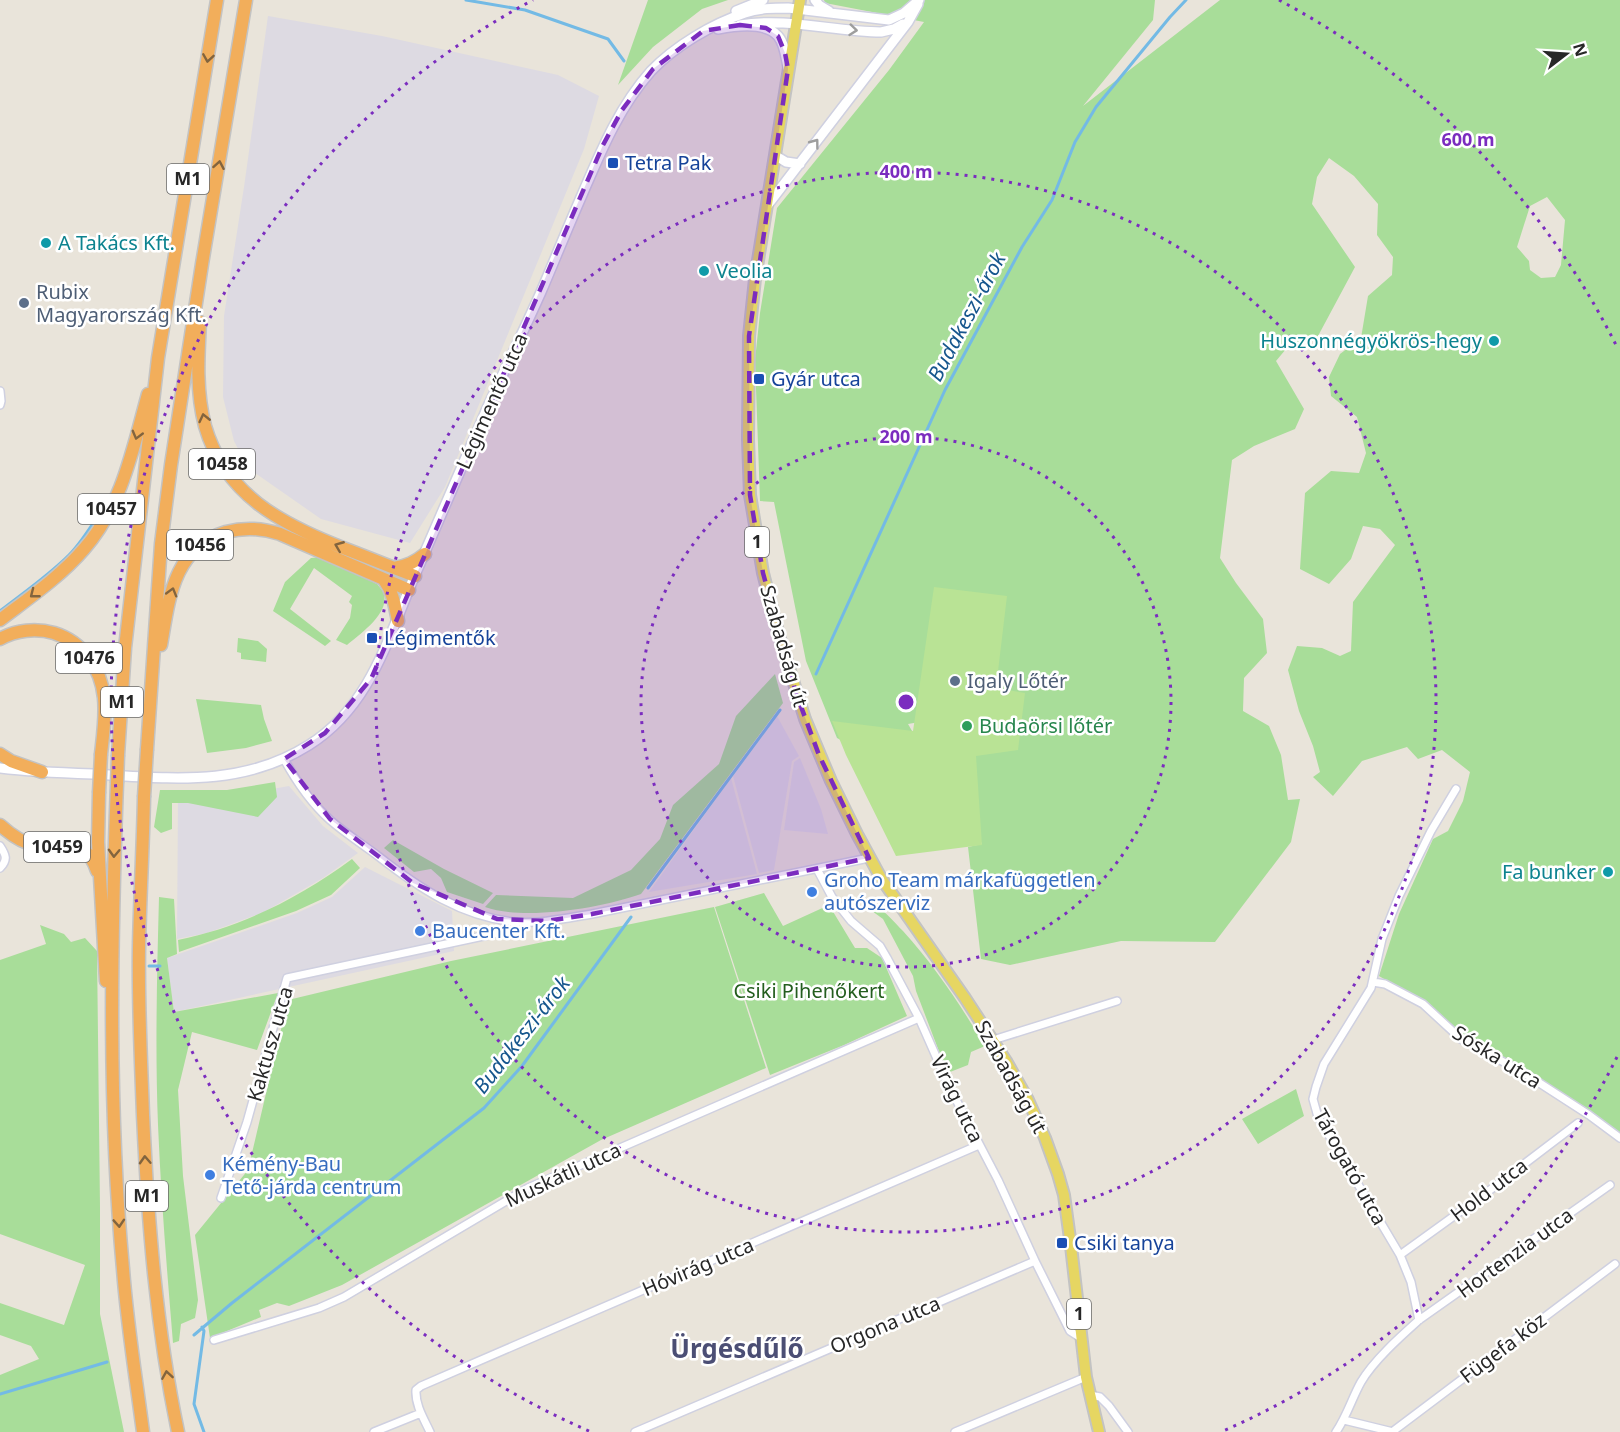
<svg xmlns="http://www.w3.org/2000/svg" width="1620" height="1432" font-family="'Noto Sans',sans-serif">
	<style>
		.industrial { fill: #dddae2 }
		.green { fill: #a8dd99; fill-rule: evenodd }
		.pitch { fill: #b9e395 }
		.lines { fill: none; stroke-linecap: round; stroke-linejoin: round }
		.stream { stroke: #73bae5; stroke-width: 3 }
		.minor-casing { stroke: #cfd0e0; stroke-width: 10 }
		.secondary-casing { stroke: #cfd0e0; stroke-width: 12 }
		.primary-casing { stroke: #c3c3c3; stroke-width: 14 }
		.motorway-casing { stroke: #c3c3c3; stroke-width: 15 }
		.minor { stroke: #fff; stroke-width: 7 }
		.secondary { stroke: #fff; stroke-width: 9 }
		.primary { stroke: #e6d662; stroke-width: 10 }
		.motorway { stroke: #f2ae5b; stroke-width: 12 }
		.motorway-bridge-casing { stroke: #c3c3c3; stroke-width: 15; stroke-linecap: butt }
		.motorway-bridge { stroke: #f2ae5b; stroke-width: 12 }
		.oneway { stroke: #9e9e9e }
		.oneway2 { stroke: #82643e }
		.marked { fill: #7b2cbf; fill-opacity: 0.2; stroke: #7b2cbf; stroke-width: 4.5; stroke-dasharray: 12 8; stroke-linejoin: round }
		.ring { fill: none; stroke: #7b2cbf; stroke-width: 3; stroke-dasharray: 3 6 }
		.transit-dot { fill: #1a4fb4; stroke: #fff; stroke-width: 2 }
		.culture-dot { fill: #0f9aa8; stroke: #fff; stroke-width: 2 }
		.service-dot { fill: #5c6f8a; stroke: #fff; stroke-width: 2 }
		.leisure-dot { fill: #2e9e5b; stroke: #fff; stroke-width: 2 }
		.shop-dot { fill: #3f7fe0; stroke: #fff; stroke-width: 2 }
		.labels { text-anchor: middle; stroke-width: 5; stroke-linejoin: round; paint-order: stroke }
		.shield { fill: #fff; stroke: #686868; stroke-width: 1.5 }
		.shield-label { font-size: 18px; font-weight: bold; fill: #272727 }
		.transit-label { font-size: 20px; fill: #164399; stroke: #fff; text-anchor: start }
		.culture-label { font-size: 20px; fill: #0d838f; stroke: #fff; text-anchor: start }
		.service-label { font-size: 20px; fill: #4e5e75; stroke: #fff; text-anchor: start }
		.street-label { font-size: 20px; fill: #272727; stroke: #fff }
		.leisure-label { font-size: 20px; fill: #27864d; stroke: #fff; text-anchor: start }
		.shop-label { font-size: 20px; fill: #366cbe; stroke: #fff; text-anchor: start }
		.park-label { font-size: 20px; fill: #245e1e; stroke: #fff }
		.water-label { font-size: 21px; font-style: italic; fill: #16568d; stroke: #fff }
		.district-label { font-size: 26px; font-weight: bold; fill: #4b4e74; stroke: #fff }
		.centre { fill: #7b2cbf; stroke: #fff; stroke-width: 3 }
		.ring-label { font-size: 18px; text-anchor: middle; font-weight: bold; fill: #7b2cbf; stroke: #fff; stroke-width: 5; stroke-linejoin: round; paint-order: stroke }
	</style>
	<rect width="100%" height="100%" fill="#e9e4da"/>
	<path class="industrial" d="M 268,16 L 382,36 L 558,75 L 599,96 L 584,149 L 445,487 L 410,543 L 321,519 L 248,468 L 234,441 L 223,397 L 224,316 L 244,187 Z
		M 777,716 L 799,756 L 792,761 L 774,870 L 759,873 L 733,776 Z
		M 800,758 L 821,809 L 828,834 L 784,830 L 794,762 Z
		M 731,778 L 757,874 L 649,892 Z
		M 289,786 L 323,826 L 358,853 L 323,878 L 264,912 L 207,933 L 177,939 L 178,799 L 221,798 Z
		M 365,867 L 452,911 L 454,951 L 174,1012 L 167,958 L 297,913 L 332,897 Z"/>
	<path class="green" d="M 648,0 L 728,0 L 702,9 L 653,47 L 618,85 Z
		M 824,0 L 1155,0 L 1153,20 L 1083,106 L 1220,0 L 1620,0 L 1620,1136 L 1529,1074 L 1456,1031 L 1432,1007 L 1379,976 L 1399,914 L 1433,839 L 1448,831 L 1463,801 L 1470,772 L 1442,750 L 1418,759 L 1407,747 L 1362,761 L 1333,796 L 1313,777 L 1320,772 L 1313,746 L 1299,711 L 1288,670 L 1297,646 L 1322,648 L 1340,656 L 1351,651 L 1353,602 L 1395,545 L 1380,529 L 1363,526 L 1351,559 L 1329,584 L 1300,569 L 1305,493 L 1331,471 L 1359,473 L 1366,453 L 1357,417 L 1331,396 L 1329,377 L 1340,354 L 1361,338 L 1368,296 L 1392,275 L 1393,257 L 1377,235 L 1378,204 L 1354,176 L 1329,158 L 1317,177 L 1312,204 L 1355,267 L 1318,336 L 1286,349 L 1276,361 L 1304,409 L 1295,429 L 1254,446 L 1232,460 L 1220,558 L 1236,583 L 1263,619 L 1267,653 L 1244,678 L 1243,711 L 1269,726 L 1281,755 L 1288,800 L 1300,799 L 1291,842 L 1215,942 L 1121,941 L 1010,965 L 981,959 L 968,847 L 982,844 L 925,721 L 908,724 L 922,748 L 860,750 L 837,738 L 806,661 L 774,502 L 760,501 L 755,360 L 760,313 L 777,208 L 889,70 L 924,22 L 825,3 ZM 1547,197 L 1565,220 L 1561,265 L 1555,277 L 1541,278 L 1530,270 L 1529,261 L 1517,247 L 1530,206 Z
		M 321,557 L 377,584 C 378,585 383,591 383,592 C 392,612 360,634 347,645 L 336,640 L 350,618 L 352,605 L 349,602 L 352,596 L 314,568 L 290,609 L 331,641 L 325,646 L 273,611 L 285,582 L 311,558 Z
		M 238,638 L 258,641 L 267,649 L 266,662 L 241,659 L 241,653 L 237,652 Z
		M 775,674 L 783,703 L 641,894 C 602,908 524,921 485,907 L 496,895 L 573,898 L 631,870 L 660,839 L 673,805 L 719,764 L 736,716 Z
		M 196,699 L 261,705 L 264,719 L 272,741 L 246,748 L 207,753 Z
		M 275,782 L 277,797 L 258,817 L 188,803 L 172,803 L 172,829 L 161,833 L 154,827 L 160,790 L 227,790 Z
		M 393,840 L 444,869 L 493,893 L 483,904 L 447,892 L 441,878 L 431,869 L 414,872 L 384,848 Z
		M 352,859 L 360,868 L 331,895 L 296,911 L 179,952 L 178,940 C 242,927 299,898 352,859 Z
		M 764,893 L 783,926 L 829,905 L 855,948 L 867,948 L 882,958 L 907,1016 L 844,1045 L 770,1075 L 715,907 Z
		M 159,897 L 174,899 L 177,954 L 167,958 L 174,1012 L 278,993 L 257,1050 L 192,1032 L 178,1090 L 183,1176 L 198,1300 L 195,1318 L 181,1324 L 179,1341 L 173,1343 C 167,1271 161,1198 158,1125 C 155,1049 157,973 159,897 Z
		M 876,906 C 887,913 894,922 903,931 C 935,966 961,1006 985,1046 L 971,1052 L 968,1065 L 950,1072 L 940,1054 L 916,991 L 913,976 L 883,919 L 872,911 Z
		M 714,907 L 766,1068 L 601,1140 L 342,1285 L 289,1306 L 277,1303 L 259,1310 L 261,1317 L 210,1338 L 195,1235 L 248,1170 L 288,1000 L 451,961 Z
		M 40,925 L 64,934 L 71,942 L 85,938 L 97,951 L 100,1207 L 100,1314 L 124,1432 L 0,1432 L 0,1375 L 39,1359 L 31,1346 L 0,1335 L 0,1303 L 64,1325 L 85,1265 L 0,1234 L 0,960 L 46,944 Z
		M 1296,1089 L 1304,1116 L 1258,1144 L 1242,1119 Z"/>
	<path class="pitch" d="M 934,587 L 1007,596 L 996,688 L 1025,693 L 1018,750 L 976,756 L 982,845 L 896,856 L 846,755 L 832,721 L 913,731 Z"/>
	<g class="lines">
		<path class="stream" d="M 466,0 L 525,10 L 608,39 L 624,61
			M 0,611 C 23,593 48,576 69,555 C 83,541 93,523 104,506
			M 816,674 L 945,390 L 1022,247 L 1052,200 L 1075,142 L 1096,107 L 1170,17 L 1186,0
			M 648,888 L 780,710
			M 149,966 L 160,966
			M 202,1327 L 204,1331 L 194,1404 L 204,1432
			M 194,1335 L 232,1303 L 484,1108 L 522,1066 L 631,917
			M 0,1394 L 107,1362"/>
		<g class="minor-casing">
			<path id="minor" d="M 0,391 L 1,401 L 0,405
				M 284,759 C 296,781 311,803 330,820 C 345,833 362,844 378,856 C 419,888 462,917 515,922 C 540,924 567,918 592,914 L 869,858
				M 0,846 C 6,855 8,860 0,868
				M 817,869 L 832,897 L 851,921 L 880,946 L 887,958 L 919,1018 L 950,1088 L 998,1180 L 1035,1261 L 1070,1331 L 1081,1338
				M 1373,982 L 1385,984 L 1423,1004 L 1461,1039 L 1524,1073 L 1589,1115 L 1620,1138
				M 993,1040 L 1117,1001
				M 221,1198 L 247,1122 L 287,978 L 512,930 L 517,922
				M 1400,1255 L 1490,1190 L 1578,1123
				M 1419,1320 L 1411,1282 L 1400,1255 L 1318,1117 L 1313,1099 L 1316,1087 L 1324,1064 L 1371,988 L 1382,939 L 1399,896 L 1431,831 L 1456,789
				M 214,1340 L 319,1308 L 344,1297 L 528,1188 L 919,1018
				M 1090,1395 L 1100,1397 L 1109,1406 L 1128,1432
				M 1344,1420 L 1393,1432
				M 374,1432 L 421,1413
				M 430,1432 C 424,1419 415,1405 416,1390 L 421,1386 L 979,1145
				M 635,1432 L 1035,1261
				M 955,1432 L 1086,1377
				M 1336,1432 C 1347,1416 1352,1398 1361,1382 C 1374,1360 1400,1337 1419,1320 L 1610,1185
				M 1392,1432 L 1615,1264"/>
		</g>
		<g class="secondary-casing">
			<path id="secondary" d="M 815,0 L 819,5 L 829,11
				M 736,11 L 763,0
				M 740,25 C 788,17 834,32 881,32 L 894,29 L 903,24
				M 718,29 C 734,26 765,21 778,36 C 785,44 786,58 788,68
				M 776,156 L 786,162 L 800,164
				M 767,206 L 908,22 L 918,4
				M 0,768 C 31,772 62,773 93,774 C 169,778 241,788 309,745 C 371,706 388,637 415,575 C 440,518 464,461 489,404 C 506,367 524,330 541,292 C 555,259 568,227 582,195 C 601,151 619,107 651,71 C 675,46 712,24 745,13 C 759,8 774,8 788,8 L 889,20 L 904,13 L 919,0"/>
		</g>
		<g class="primary-casing">
			<path id="primary" d="M 800,0 L 755,279 L 749,336 L 748,439 L 750,495 L 763,573 L 778,632 L 805,719 L 831,781 L 857,834 L 881,878 L 965,998 L 1006,1061 L 1028,1100 L 1045,1138 L 1058,1174 L 1064,1195 L 1071,1246 L 1086,1377 L 1099,1432"/>
		</g>
		<g class="motorway-casing">
			<path id="motorway" d="M 200,322 C 198,357 196,392 205,426 C 225,495 281,524 343,548 C 367,557 391,567 415,576
				M 394,568 C 407,566 415,562 425,554
				M 384,580 C 393,592 395,606 398,621
				M 0,620 C 29,598 60,577 84,549 C 122,506 133,448 148,394
				M 0,639 C 16,630 36,628 54,633 C 83,642 101,668 104,698 C 106,716 103,736 101,754
				M 161,645 C 169,599 173,548 226,532 C 245,527 262,528 280,534 L 409,590
				M 147,749 L 161,544 L 171,465 L 202,264 L 246,0
				M 0,754 L 11,761 L 42,772
				M 118,755 L 125,648 L 158,358 L 217,0
				M 117,783 C 111,945 108,1108 123,1269 C 127,1324 136,1378 143,1432
				M 99,793 L 98,842 L 106,981
				M 144,797 C 143,847 140,897 139,947 C 138,1003 141,1059 143,1115 C 148,1222 156,1327 178,1432
				M 0,825 C 11,835 22,843 37,846 C 64,851 86,836 97,871"/>
		</g>
		<use href="#minor" class="minor"/>
		<use href="#secondary" class="secondary"/>
		<use href="#primary" class="primary"/>
		<use href="#motorway" class="motorway"/>
		<g class="motorway-bridge-casing">
			<path id="motorway-bridge" d="M 117,783 L 118,755
				M 99,793 L 101,754
				M 144,797 L 147,749"/>
		</g>
		<use href="#motorway-bridge" class="motorway-bridge"/>
	</g>
	<defs><path id="oneway-chevron" d="M-2-3.5L2.5 0L-2 3.5" fill="none" stroke-width="1.6" stroke-linecap="round" stroke-linejoin="round" transform="scale(1.5)"/></defs>
	<g class="oneway">
		<use href="#oneway-chevron" transform="translate(853 30) rotate(6)"/>
		<use href="#oneway-chevron" transform="translate(815 143) rotate(-53)"/>
	</g>
	<g class="oneway2">
		<use href="#oneway-chevron" transform="translate(208 58) rotate(99)"/>
		<use href="#oneway-chevron" transform="translate(219 165) rotate(-80)"/>
		<use href="#oneway-chevron" transform="translate(204 418) rotate(-103)"/>
		<use href="#oneway-chevron" transform="translate(137 435) rotate(105)"/>
		<use href="#oneway-chevron" transform="translate(339 546) rotate(-158)"/>
		<use href="#oneway-chevron" transform="translate(172 592) rotate(-74)"/>
		<use href="#oneway-chevron" transform="translate(34 594) rotate(142)"/>
		<use href="#oneway-chevron" transform="translate(114 853) rotate(92)"/>
		<use href="#oneway-chevron" transform="translate(145 1160) rotate(-93)"/>
		<use href="#oneway-chevron" transform="translate(119 1223) rotate(86)"/>
		<use href="#oneway-chevron" transform="translate(167 1375) rotate(-99)"/>
	</g>
	<path class="marked" d="M 740,25 L 766,28 L 778,36 L 785,53 L 788,69 L 749,336 L 750,495 L 763,573 L 796,693 L 819,755 L 869,858 L 592,914 L 547,921 L 497,919 L 413,883 L 330,819 L 284,759 L 325,733 L 371,679 L 603,145 L 622,110 L 653,69 L 703,31 Z"/>
	<g class="ring">
		<circle cx="906" cy="702" r="265"/>
		<circle cx="906" cy="702" r="530"/>
		<path d="M1617 1057A795 795 0 0 1 1223 1431M589 1431A795 795 0 0 1 533 0M1279 0A795 795 0 0 1 1617 347"/>
	</g>
	<g class="transit-dot">
		<rect x="607" y="157" width="12" height="12" rx="3"/>
		<rect x="753" y="373" width="12" height="12" rx="3"/>
		<rect x="366" y="632" width="12" height="12" rx="3"/>
		<rect x="1056" y="1237" width="12" height="12" rx="3"/>
	</g>
	<g class="culture-dot">
		<circle cx="46" cy="243" r="6"/>
		<circle cx="704" cy="271" r="6"/>
		<circle cx="1494" cy="341" r="6"/>
		<circle cx="1608" cy="872" r="6"/>
	</g>
	<g class="service-dot">
		<circle cx="24" cy="303" r="6"/>
		<circle cx="955" cy="681" r="6"/>
	</g>
	<circle class="leisure-dot" cx="967" cy="726" r="6"/>
	<g class="shop-dot">
		<circle cx="812" cy="892" r="6"/>
		<circle cx="420" cy="931" r="6"/>
		<circle cx="210" cy="1175" r="6"/>
	</g>
	<g class="labels">
		<g class="shield">
			<rect x="167" y="164" width="42" height="30" rx="4.5"/>
			<rect x="189" y="449" width="66" height="30" rx="4.5"/>
			<rect x="78" y="494" width="66" height="30" rx="4.5"/>
			<rect x="745" y="527" width="24" height="30" rx="4.5"/>
			<rect x="167" y="530" width="66" height="30" rx="4.5"/>
			<rect x="56" y="643" width="66" height="30" rx="4.5"/>
			<rect x="101" y="687" width="42" height="30" rx="4.5"/>
			<rect x="24" y="832" width="66" height="30" rx="4.5"/>
			<rect x="126" y="1181" width="42" height="30" rx="4.5"/>
			<rect x="1067" y="1299" width="24" height="30" rx="4.5"/>
		</g>
		<g class="shield-label">
			<text x="188" y="185">M1</text>
			<text x="222" y="470">10458</text>
			<text x="111" y="515">10457</text>
			<text x="757" y="548">1</text>
			<text x="200" y="551">10456</text>
			<text x="89" y="664">10476</text>
			<text x="122" y="708">M1</text>
			<text x="57" y="853">10459</text>
			<text x="147" y="1202">M1</text>
			<text x="1079" y="1320">1</text>
		</g>
		<g class="transit-label">
			<text x="625" y="170">Tetra Pak</text>
			<text x="771" y="386">Gyár utca</text>
			<text x="384" y="645">Légimentők</text>
			<text x="1074" y="1250">Csiki tanya</text>
		</g>
		<g class="culture-label">
			<text x="58" y="250">A Takács Kft.</text>
			<text x="716" y="278">Veolia</text>
			<text x="1482" y="348" text-anchor="end">Huszonnégyökrös-hegy</text>
			<text x="1596" y="879" text-anchor="end">Fa bunker</text>
		</g>
		<g class="service-label">
			<text x="36" y="299">Rubix<tspan x="36" dy="23">Magyarország Kft.</tspan></text>
			<text x="967" y="688">Igaly Lőtér</text>
		</g>
		<g class="street-label">
			<text transform="translate(492 401) rotate(-66)" y="7">Légimentő utca</text>
			<text transform="translate(784 646) rotate(74)" y="7">Szabadság út</text>
			<text transform="translate(270 1044) rotate(-74)" y="7">Kaktusz utca</text>
			<text transform="translate(1497 1057) rotate(32)" y="7">Sóska utca</text>
			<text transform="translate(1011 1077) rotate(61)" y="7">Szabadság út</text>
			<text transform="translate(957 1099) rotate(64)" y="7">Virág utca</text>
			<text transform="translate(1350 1167) rotate(61)" y="7">Tárogató utca</text>
			<text transform="translate(563 1175) rotate(-25)" y="7">Muskátli utca</text>
			<text transform="translate(1489 1190) rotate(-37)" y="7">Hold utca</text>
			<text transform="translate(1515 1253) rotate(-36)" y="7">Hortenzia utca</text>
			<text transform="translate(698 1267) rotate(-23)" y="7">Hóvirág utca</text>
			<text transform="translate(885 1325) rotate(-23)" y="7">Orgona utca</text>
			<text transform="translate(1503 1348) rotate(-37)" y="7">Fügefa köz</text>
		</g>
		<g class="leisure-label">
			<text x="979" y="733">Budaörsi lőtér</text>
		</g>
		<g class="shop-label">
			<text x="824" y="887">Groho Team márkafüggetlen<tspan x="824" dy="23">autószerviz</tspan></text>
			<text x="432" y="938">Baucenter Kft.</text>
			<text x="222" y="1171">Kémény-Bau<tspan x="222" dy="23">Tető-járda centrum</tspan></text>
		</g>
		<g class="park-label">
			<text x="809" y="998">Csiki Pihenőkert</text>
		</g>
		<g class="water-label">
			<text transform="translate(967 317) rotate(-62)" y="7">Budakeszi-árok</text>
			<text transform="translate(522 1035) rotate(-52)" y="7">Budakeszi-árok</text>
		</g>
		<g class="district-label">
			<text x="737" y="1358">Ürgésdűlő</text>
		</g>
	</g>
	<circle cx="906" cy="702" r="9" class="centre"/>
	<g class="ring-label">
		<text x="1468" y="146">600 m</text>
		<text x="906" y="178">400 m</text>
		<text x="906" y="443">200 m</text>
	</g>
	<g transform="translate(1566 54) rotate(73)" stroke="#ffffff" stroke-width="4.5" paint-order="stroke">
	<path d="M0-4.5L10 22L0 15L-10 22Z" fill="#272727"/>
	<text y="-9" font-size="16" font-weight="bold" text-anchor="middle" fill="#272727">N</text>
	</g>
</svg>
